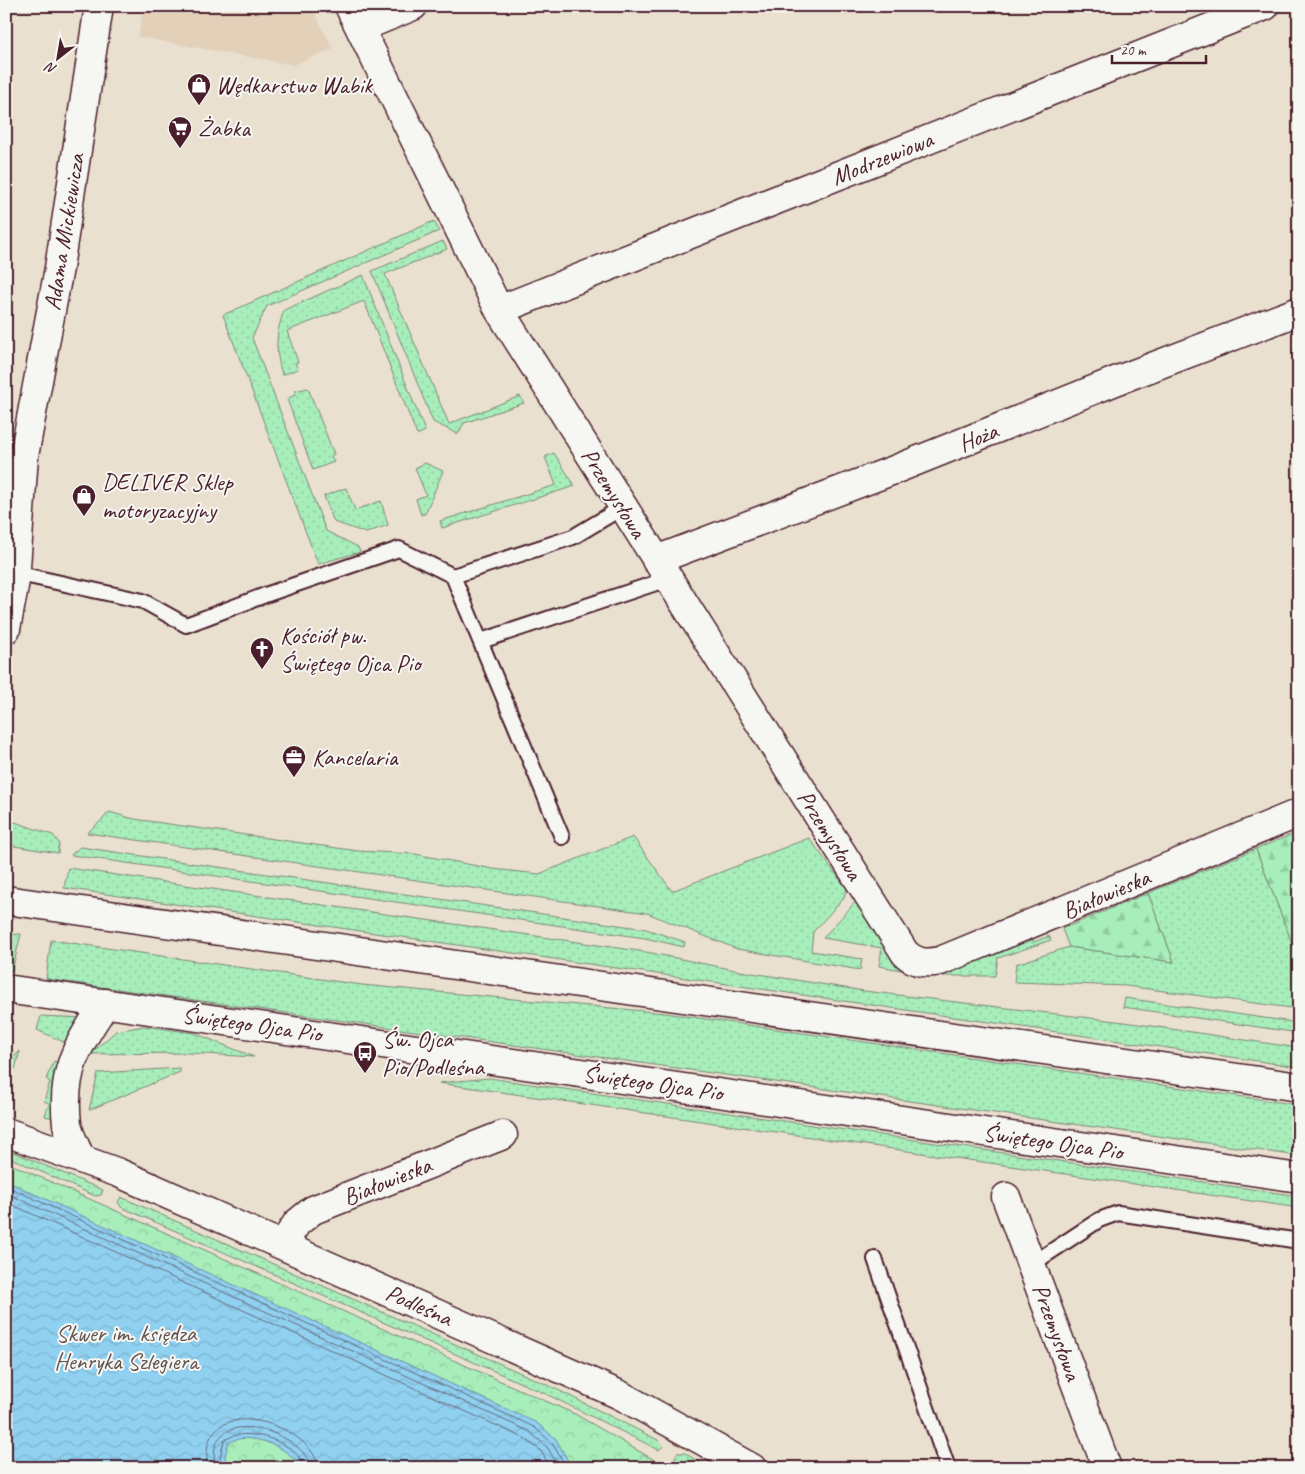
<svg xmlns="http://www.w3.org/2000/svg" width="1305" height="1474" font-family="Caveat,sans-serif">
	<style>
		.built { fill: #e2d0b9 }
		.grass { fill: url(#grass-dots); stroke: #788673 }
		.forest { fill: url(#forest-firs); stroke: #788673 }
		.park { fill: url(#park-crowns); stroke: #788673 }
		.water { fill: url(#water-waves); stroke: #748aa2 }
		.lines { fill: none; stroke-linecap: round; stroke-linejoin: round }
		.shore { stroke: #66667a; stroke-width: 1 }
		.service-casing { stroke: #4a1f2b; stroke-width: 18 }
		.minor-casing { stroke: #4a1f2b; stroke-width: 31 }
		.tertiary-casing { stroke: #4a1f2b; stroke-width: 31 }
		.secondary-casing { stroke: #4a1f2b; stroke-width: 31 }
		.service { stroke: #f6f6f2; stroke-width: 14 }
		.minor { stroke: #f6f6f2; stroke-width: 28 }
		.tertiary { stroke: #f6f6f2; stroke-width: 28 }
		.secondary { stroke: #f6f6f2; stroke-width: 28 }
		.labels { text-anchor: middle; stroke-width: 4; stroke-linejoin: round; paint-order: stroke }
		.poi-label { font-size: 24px; fill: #4a1f2b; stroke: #f6f6f2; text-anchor: start }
		.street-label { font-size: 24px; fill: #4a1f2b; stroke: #f6f6f2 }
		.park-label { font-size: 24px; fill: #61534f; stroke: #f6f6f2 }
	</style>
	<defs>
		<pattern id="grass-dots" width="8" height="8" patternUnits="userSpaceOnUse" patternTransform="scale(1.25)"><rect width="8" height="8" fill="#a7eebb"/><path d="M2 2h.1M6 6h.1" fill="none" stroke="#91cca1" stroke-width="1.8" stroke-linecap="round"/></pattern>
		<pattern id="forest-firs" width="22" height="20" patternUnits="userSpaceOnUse" patternTransform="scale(1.25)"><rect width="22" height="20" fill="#a7eebb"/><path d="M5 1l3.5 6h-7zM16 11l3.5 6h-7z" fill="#91cca1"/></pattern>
		<pattern id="park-crowns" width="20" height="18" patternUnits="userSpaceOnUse" patternTransform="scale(1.25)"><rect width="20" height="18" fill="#a7eebb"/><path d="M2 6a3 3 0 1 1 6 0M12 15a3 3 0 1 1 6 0" fill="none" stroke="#91cca1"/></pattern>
		<pattern id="water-waves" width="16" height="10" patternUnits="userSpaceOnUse" patternTransform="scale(1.25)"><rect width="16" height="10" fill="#90d1f1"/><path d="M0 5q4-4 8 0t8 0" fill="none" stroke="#7eb3cf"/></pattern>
	</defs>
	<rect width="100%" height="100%" fill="#eae0d0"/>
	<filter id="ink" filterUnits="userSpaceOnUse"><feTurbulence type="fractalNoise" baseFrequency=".02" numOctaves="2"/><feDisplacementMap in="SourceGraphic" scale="10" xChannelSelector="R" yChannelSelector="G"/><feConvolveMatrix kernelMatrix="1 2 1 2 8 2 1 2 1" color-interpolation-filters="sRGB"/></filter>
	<g filter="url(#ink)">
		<path class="built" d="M 144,6 L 311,6 L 333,49 L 293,65 L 138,37 Z"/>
		<path class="grass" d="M 434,221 L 439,231 L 267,306 L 252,338 L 326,531 L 358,547 L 360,552 L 318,564 L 223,315 Z
			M 443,241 L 447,249 L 385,274 L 449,424 L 520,396 L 524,403 L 464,423 L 458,434 L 433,422 L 372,271 Z
			M 363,275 L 425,431 L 417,435 L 364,301 L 287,331 L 298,362 L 295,363 L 298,369 L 282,375 C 275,349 275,336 284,310 Z
			M 308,388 L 334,454 L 331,456 L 334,462 L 313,470 L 287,399 L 295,395 L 295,391 Z
			M 554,453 L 575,486 L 442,528 L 440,521 L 556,485 L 545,457 Z
			M 425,463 L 443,471 L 425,514 L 421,515 L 416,499 L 426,495 L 415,468 Z
			M 346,488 L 355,510 L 381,501 L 388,525 L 366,533 L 334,522 L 324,496 Z
			M 109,812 L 134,819 L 358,851 L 415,854 L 493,869 L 539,874 L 633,837 L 672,891 L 809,838 L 847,889 L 843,899 L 813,932 L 811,951 L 862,959 L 860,970 L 737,949 L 647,913 L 87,833 L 103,819 Z
			M 9,820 L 53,835 L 59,843 L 58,853 L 14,846 L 7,835 Z
			M 80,847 L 646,929 L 685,942 L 684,947 L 645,938 L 71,855 Z
			M 1256,849 L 1299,961 L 1299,1009 L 1126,986 L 1014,982 L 1016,964 L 1069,947 L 1174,962 L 1148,893 Z
			M 68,868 L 646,952 L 740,971 L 864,991 L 1124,1022 L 1299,1048 L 1299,1067 L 64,888 Z
			M 858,899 L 899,963 L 1031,936 L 1034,942 L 1049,936 L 1051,940 L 998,958 L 995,976 L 934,976 L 879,966 L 882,948 L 823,938 Z
			M 21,934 L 12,971 L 6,970 L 6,935 Z
			M 51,940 L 362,985 L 665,1013 L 1299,1105 L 1299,1156 L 46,979 Z
			M 1125,998 L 1299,1023 L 1299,1033 L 1123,1007 Z
			M 41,1016 L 83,1018 L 66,1043 L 37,1030 Z
			M 144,1026 L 194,1033 L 254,1057 L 188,1053 L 90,1054 L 116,1031 Z
			M 20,1051 L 15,1069 L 10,1068 L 6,1075 L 6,1065 Z
			M 54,1061 L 59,1063 L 54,1118 L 45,1116 L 49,1103 L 44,1101 L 50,1082 L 46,1079 Z
			M 180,1068 L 180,1072 L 89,1110 L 98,1073 Z
			M 489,1078 L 1299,1196 L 1299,1208 L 439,1083 Z
			M 6,1149 L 103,1190 L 101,1195 L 95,1196 L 6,1156 Z
			M 121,1197 L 548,1385 L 658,1440 L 663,1446 L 659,1450 L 546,1394 L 121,1207 L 118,1202 Z
			M 677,1453 L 685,1453 L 708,1468 L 689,1468 L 674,1459 Z"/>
		<path class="forest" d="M 1299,832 L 1299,961 L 1256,849 Z
			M 1148,893 L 1174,962 L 1069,947 L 1062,929 Z"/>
		<path class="park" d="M 6,1162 L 575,1414 L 668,1468 L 6,1468 Z"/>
		<path class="water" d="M 6,1181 L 537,1423 L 556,1439 L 572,1468 L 300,1468 C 291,1447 248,1430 228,1443 L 225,1457 L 229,1468 L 6,1468 Z"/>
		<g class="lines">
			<path class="shore" d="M 6,1186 L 534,1427 L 552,1443 L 567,1468
				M 6,1193 L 530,1432 L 547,1447 L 560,1468
				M 6,1202 L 526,1439 L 541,1451 L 551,1468
				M 208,1468 C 193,1386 316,1424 318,1468
				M 216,1468 C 199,1399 308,1431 310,1468
				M 223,1468 L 220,1457 L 224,1441 C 242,1424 301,1442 304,1468"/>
			<g class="service-casing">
				<path id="service" d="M 15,573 L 143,601 L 186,625 L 268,594 L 399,549 L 453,576
					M 481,641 L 668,579
					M 562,837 L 453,576 L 573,537 L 623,507
					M 875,1259 L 948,1468
					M 1032,1264 L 1099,1220 L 1118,1213 L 1299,1241"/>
			</g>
			<g class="minor-casing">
				<path id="minor" d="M 349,6 L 499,310 L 905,953 C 915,963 926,964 940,961 L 1299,813
					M 360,28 L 413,6
					M 499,310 L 1265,6
					M 656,560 L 894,470 L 1118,380 L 1299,311
					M 6,1132 L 119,1173 L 620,1395 L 752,1468
					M 80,1157 C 76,1147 69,1135 67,1124 C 61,1071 77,1045 106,1003
					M 1006,1197 L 1107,1468
					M 283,1244 L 297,1223 L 313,1210 L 503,1135"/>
			</g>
			<g class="tertiary-casing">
				<path id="tertiary" d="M 6,629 L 15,581 L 24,456 L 59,268 L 99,6"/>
			</g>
			<g class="secondary-casing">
				<path id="secondary" d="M 6,900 L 1299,1087
					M 6,989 L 1299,1178"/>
			</g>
			<use href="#service" class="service"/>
			<use href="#minor" class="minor"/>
			<use href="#tertiary" class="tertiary"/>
			<use href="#secondary" class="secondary"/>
		</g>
	</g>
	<defs>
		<g id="shop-pin" transform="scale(1.25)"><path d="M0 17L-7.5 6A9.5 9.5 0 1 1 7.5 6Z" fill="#4a1f2b" stroke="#f6f6f2"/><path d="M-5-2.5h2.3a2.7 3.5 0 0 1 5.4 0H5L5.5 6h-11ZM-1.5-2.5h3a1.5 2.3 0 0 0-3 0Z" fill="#fff"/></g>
		<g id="supermarket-pin" transform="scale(1.25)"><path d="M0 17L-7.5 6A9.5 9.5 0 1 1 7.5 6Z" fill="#4a1f2b" stroke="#f6f6f2"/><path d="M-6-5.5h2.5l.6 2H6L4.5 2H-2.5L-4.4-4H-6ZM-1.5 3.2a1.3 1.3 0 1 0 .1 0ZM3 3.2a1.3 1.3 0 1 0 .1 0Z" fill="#fff"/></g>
		<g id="church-pin" transform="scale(1.25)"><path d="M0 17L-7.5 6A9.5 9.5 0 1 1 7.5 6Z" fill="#4a1f2b" stroke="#f6f6f2"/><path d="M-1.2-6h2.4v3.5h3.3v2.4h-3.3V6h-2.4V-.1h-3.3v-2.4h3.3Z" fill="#fff"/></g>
		<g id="office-pin" transform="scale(1.25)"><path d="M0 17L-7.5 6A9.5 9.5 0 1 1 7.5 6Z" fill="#4a1f2b" stroke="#f6f6f2"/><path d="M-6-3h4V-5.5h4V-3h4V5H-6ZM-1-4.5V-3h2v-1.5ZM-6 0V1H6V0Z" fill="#fff"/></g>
		<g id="bus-pin" transform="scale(1.25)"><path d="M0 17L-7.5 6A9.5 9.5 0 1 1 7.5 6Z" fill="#4a1f2b" stroke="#f6f6f2"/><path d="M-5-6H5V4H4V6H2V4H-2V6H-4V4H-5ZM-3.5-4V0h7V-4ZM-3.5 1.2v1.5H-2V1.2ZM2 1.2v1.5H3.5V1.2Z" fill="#fff"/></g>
	</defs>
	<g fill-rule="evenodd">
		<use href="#shop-pin" x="199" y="85"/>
		<use href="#supermarket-pin" x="180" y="128"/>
		<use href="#shop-pin" x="84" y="496"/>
		<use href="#church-pin" x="262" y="649"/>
		<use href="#office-pin" x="294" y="757"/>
		<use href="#bus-pin" x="365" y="1053"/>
	</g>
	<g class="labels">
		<g class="poi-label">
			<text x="216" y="93">Wędkarstwo Wabik</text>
			<text x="198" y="136">Żabka</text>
			<text x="102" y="490">DELIVER Sklep<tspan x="102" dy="28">motoryzacyjny</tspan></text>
			<text x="280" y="643">Kościół pw.<tspan x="280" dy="28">Świętego Ojca Pio</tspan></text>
			<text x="312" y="765">Kancelaria</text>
			<text x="382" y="1047">Św. Ojca<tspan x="382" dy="28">Pio/Podleśna</tspan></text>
		</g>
		<g class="street-label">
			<text transform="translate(882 158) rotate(-22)" y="8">Modrzewiowa</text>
			<text transform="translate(64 232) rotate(-81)" y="8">Adama Mickiewicza</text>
			<text transform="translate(978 437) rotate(-22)" y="8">Hoża</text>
			<text transform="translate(614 493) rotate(58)" y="8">Przemysłowa</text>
			<text transform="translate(830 835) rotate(58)" y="8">Przemysłowa</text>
			<text transform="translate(1106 894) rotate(-23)" y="8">Białowieska</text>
			<text transform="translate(252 1024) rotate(8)" y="8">Świętego Ojca Pio</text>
			<text transform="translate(653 1083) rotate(8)" y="8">Świętego Ojca Pio</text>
			<text transform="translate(1053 1142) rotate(8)" y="8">Świętego Ojca Pio</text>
			<text transform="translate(387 1181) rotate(-22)" y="8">Białowieska</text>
			<text transform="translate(419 1305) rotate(24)" y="8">Podleśna</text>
			<text transform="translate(1057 1332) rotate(70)" y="8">Przemysłowa</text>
		</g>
		<g class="park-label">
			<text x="126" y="1341">Skwer im. księdza<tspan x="126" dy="28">Henryka Szlegiera</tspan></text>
		</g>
	</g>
	<rect width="1305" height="1474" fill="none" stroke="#f6f6f2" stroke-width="25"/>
	<rect x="12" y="12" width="1280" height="1449" fill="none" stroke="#4a1f2b" stroke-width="2" filter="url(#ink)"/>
	<g transform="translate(58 58) rotate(211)" stroke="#f6f6f2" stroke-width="4" paint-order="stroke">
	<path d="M0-4L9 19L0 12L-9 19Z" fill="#4a1f2b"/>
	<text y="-8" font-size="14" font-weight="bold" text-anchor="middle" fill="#4a1f2b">N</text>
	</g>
	<path d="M1112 55v8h94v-8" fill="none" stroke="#4a1f2b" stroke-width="2.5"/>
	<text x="1120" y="55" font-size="15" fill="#4a1f2b" stroke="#f6f6f2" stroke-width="4" paint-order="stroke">20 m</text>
</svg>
